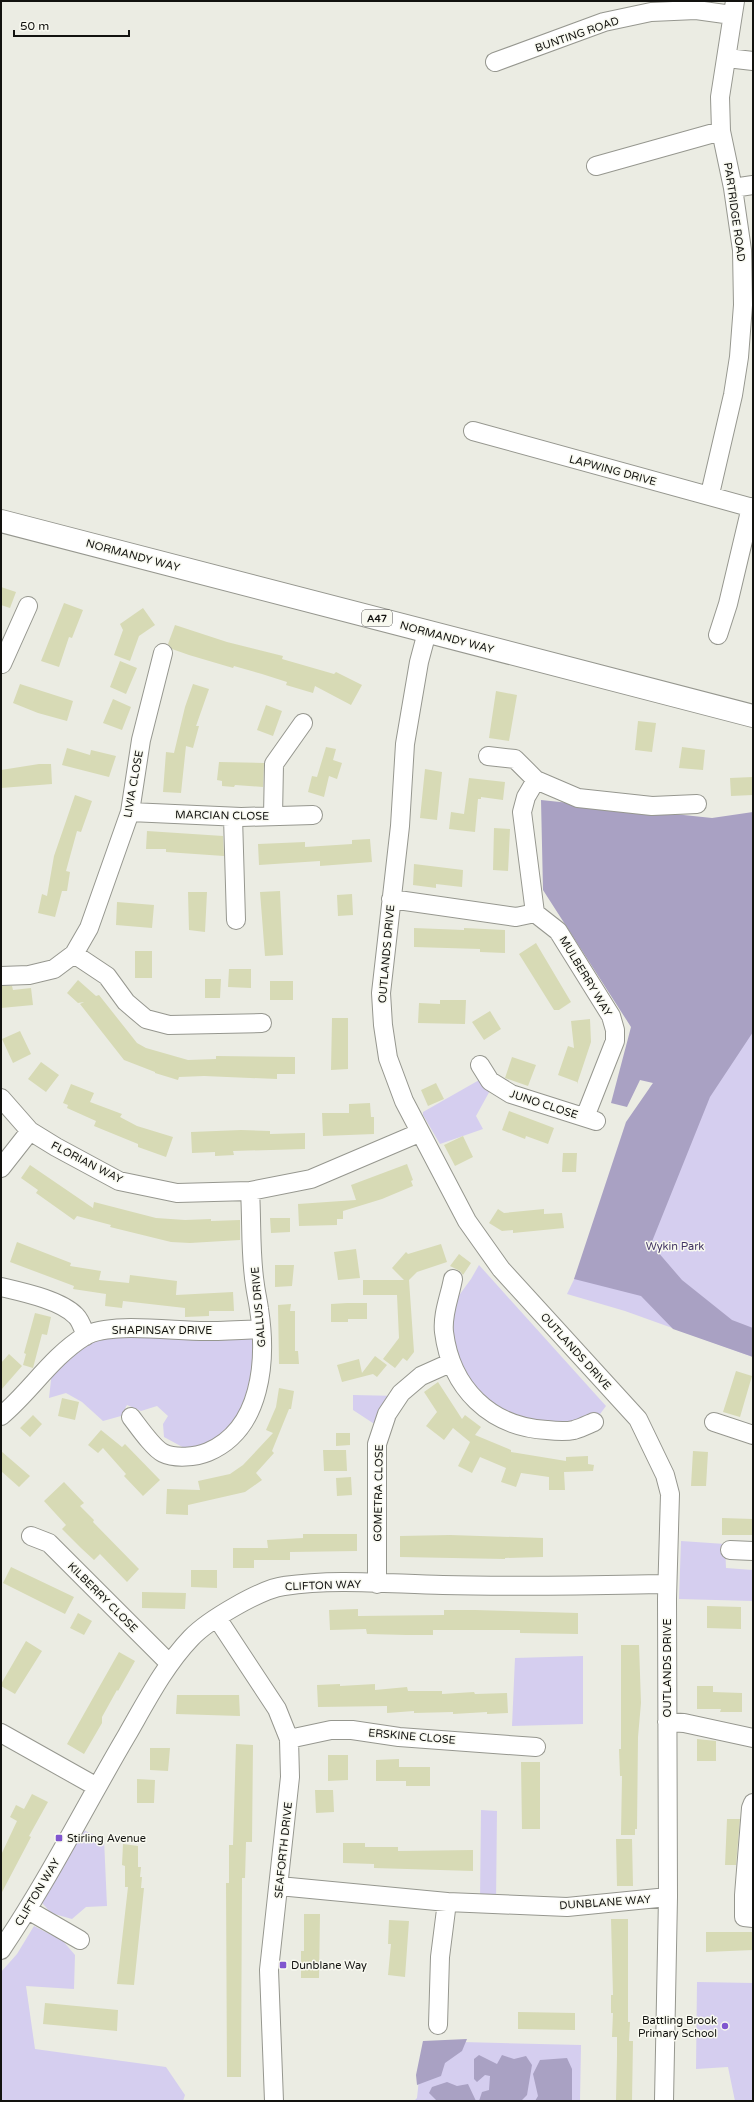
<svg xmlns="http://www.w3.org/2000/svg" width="754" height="2102" font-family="'Varela Round',sans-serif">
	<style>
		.green { fill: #d5ceef }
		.forest { fill: #a9a1c3 }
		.building { fill: #d7dab5 }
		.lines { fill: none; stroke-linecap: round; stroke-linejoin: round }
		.minor-casing { stroke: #96978f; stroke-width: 20 }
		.primary-casing { stroke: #96978f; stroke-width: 24 }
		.minor { stroke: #fff; stroke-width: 18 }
		.primary { stroke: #fff; stroke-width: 22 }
		.poi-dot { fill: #8056cf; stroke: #f8f9f0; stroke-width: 1.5 }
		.labels { text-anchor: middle; stroke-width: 3; stroke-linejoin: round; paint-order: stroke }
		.shield { fill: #f8f9f0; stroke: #575752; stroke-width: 1 }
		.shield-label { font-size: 10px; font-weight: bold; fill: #12120f }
		.street-label { font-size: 11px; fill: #12120f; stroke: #f8f9f0 }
		.park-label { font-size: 11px; fill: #423463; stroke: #f8f9f0 }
		.poi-label { font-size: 11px; fill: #12120f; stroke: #f8f9f0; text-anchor: start }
	</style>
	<rect width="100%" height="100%" fill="#ebece3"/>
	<path class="green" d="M 753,957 L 753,1357 L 625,1311 L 567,1294 L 594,1238 L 650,1087 Z
		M 481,1079 L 492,1087 L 476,1116 L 483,1129 L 440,1144 L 423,1115 L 423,1112 Z
		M 479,1265 L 606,1406 L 594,1422 L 538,1430 L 468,1392 L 444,1316 L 471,1279 Z
		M 260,1329 L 255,1402 L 199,1456 L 164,1437 L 163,1424 L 168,1416 L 157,1406 L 141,1411 L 127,1405 L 121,1416 L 103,1421 L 82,1402 L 66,1393 L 49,1398 L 53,1362 L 86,1336 Z
		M 353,1395 L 399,1396 L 382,1429 L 353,1410 Z
		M 681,1541 L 725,1544 L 726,1568 L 753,1570 L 753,1601 L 679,1599 Z
		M 583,1656 L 583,1724 L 512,1726 L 515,1658 Z
		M 481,1810 L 497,1811 L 496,1903 L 480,1902 Z
		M 76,1827 L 104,1839 L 107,1906 L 86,1907 L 72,1919 L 51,1913 L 36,1896 Z
		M 34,1926 L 63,1941 L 75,1955 L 74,1989 L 26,1986 L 35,2049 L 166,2067 L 185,2095 L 183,2101 L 1,2101 L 1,1972 L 17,1954 Z
		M 697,1982 L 753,1983 L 753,2101 L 735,2101 L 728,2067 L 696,2069 Z
		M 423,2041 L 581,2045 L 580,2101 L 414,2101 L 417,2098 Z"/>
	<path class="forest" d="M 541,800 L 712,818 L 753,812 L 753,1032 L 710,1097 L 651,1244 L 682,1280 L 732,1320 L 753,1328 L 753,1357 L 673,1329 L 641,1296 L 574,1279 L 626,1122 L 653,1083 L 640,1080 L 627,1107 L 611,1103 L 631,1027 L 543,890 Z
		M 467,2039 L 462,2051 L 445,2063 L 441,2076 L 417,2085 L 416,2075 L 423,2041 Z
		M 479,2055 L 497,2064 L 502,2055 L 514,2059 L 526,2056 L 532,2065 L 527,2095 L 521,2101 L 479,2101 L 482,2092 L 489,2090 L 490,2076 L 485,2075 L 477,2082 L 474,2079 L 474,2059 Z
		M 567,2058 L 572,2069 L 572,2101 L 535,2101 L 538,2096 L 533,2074 L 540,2060 Z
		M 447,2082 L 457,2086 L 468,2084 L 476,2101 L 437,2101 L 429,2093 L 432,2087 Z"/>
	<path class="building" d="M 1,587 L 16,592 L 10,608 L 1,605 Z
		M 64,603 L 83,610 L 72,638 L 69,637 L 59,667 L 41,661 Z
		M 143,608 L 155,625 L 139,636 L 130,661 L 114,655 L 123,630 L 120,624 Z
		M 175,625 L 227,642 L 283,656 L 282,659 L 334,674 L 336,672 L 362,685 L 351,705 L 315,686 L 313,693 L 286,685 L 287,682 L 262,674 L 234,666 L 233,668 L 189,655 L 172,649 L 168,644 Z
		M 120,661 L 137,668 L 126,694 L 110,687 Z
		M 20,684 L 73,701 L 67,721 L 38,713 L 13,703 Z
		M 193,684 L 209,689 L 196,726 L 199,726 L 193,748 L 186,746 L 181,793 L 163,792 L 166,752 L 174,753 L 185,707 Z
		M 496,691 L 517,695 L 509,741 L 489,738 Z
		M 113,699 L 131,707 L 122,730 L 103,723 Z
		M 266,705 L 282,711 L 273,736 L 257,730 Z
		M 638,721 L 656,723 L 652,752 L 635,750 Z
		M 326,747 L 336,749 L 333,760 L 342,763 L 337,779 L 329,776 L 324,797 L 308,792 L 312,776 L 317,777 Z
		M 682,747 L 705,750 L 703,770 L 679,768 Z
		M 67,748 L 90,755 L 91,750 L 116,756 L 109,777 L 62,765 Z
		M 219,762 L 264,763 L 263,787 L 235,785 L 234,787 L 222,786 L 222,781 L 217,780 Z
		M 39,764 L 51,764 L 52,784 L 1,788 L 1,770 Z
		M 425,769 L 442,772 L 437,820 L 420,818 Z
		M 753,777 L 753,795 L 731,796 L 730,778 Z
		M 469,778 L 505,782 L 503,800 L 481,797 L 481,799 L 478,799 L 475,832 L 449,829 L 451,812 L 464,814 Z
		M 75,795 L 92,801 L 81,832 L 77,831 L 66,871 L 70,872 L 67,891 L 62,891 L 55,917 L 38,913 L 42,894 L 47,896 L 54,856 Z
		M 494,828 L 510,829 L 508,871 L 493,870 Z
		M 147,831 L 223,836 L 224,856 L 166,852 L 166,849 L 146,849 Z
		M 370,839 L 372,862 L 320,866 L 320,861 L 259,865 L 258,844 L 305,842 L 305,847 L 352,844 L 352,840 Z
		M 414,864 L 463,870 L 462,887 L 436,884 L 436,888 L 413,885 Z
		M 280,891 L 283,955 L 265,956 L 260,892 Z
		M 188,892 L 207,892 L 205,932 L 189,930 Z
		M 352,894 L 353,915 L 338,916 L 337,895 Z
		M 117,902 L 154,905 L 152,928 L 116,925 Z
		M 414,928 L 464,930 L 464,928 L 505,930 L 505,953 L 480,952 L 480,949 L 414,947 Z
		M 536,943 L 571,1002 L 559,1010 L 554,1010 L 519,954 Z
		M 135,951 L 152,951 L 152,978 L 135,978 Z
		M 229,969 L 251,969 L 251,988 L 228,987 Z
		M 205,979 L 221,979 L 220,998 L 205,998 Z
		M 78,980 L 96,996 L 99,995 L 137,1043 L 146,1048 L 188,1060 L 216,1059 L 216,1056 L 295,1057 L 295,1074 L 277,1074 L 277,1079 L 204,1076 L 179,1077 L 178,1080 L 155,1073 L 155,1072 L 124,1060 L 80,1004 L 84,1002 L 78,1003 L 67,993 Z
		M 270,981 L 293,981 L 293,1000 L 270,1000 Z
		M 1,986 L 12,986 L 13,990 L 31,988 L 33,1005 L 1,1008 Z
		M 440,1000 L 466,1000 L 465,1024 L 418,1023 L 419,1003 L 440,1004 Z
		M 490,1011 L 501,1029 L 484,1040 L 472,1022 Z
		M 332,1018 L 348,1018 L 348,1069 L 331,1070 Z
		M 590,1019 L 591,1042 L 577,1084 L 577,1082 L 558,1075 L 568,1046 L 574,1048 L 571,1021 Z
		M 20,1031 L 31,1054 L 13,1063 L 2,1039 Z
		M 512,1057 L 536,1065 L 528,1086 L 505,1078 Z
		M 41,1062 L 59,1075 L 46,1092 L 28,1079 Z
		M 436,1083 L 444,1099 L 428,1106 L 421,1090 Z
		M 71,1084 L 94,1093 L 90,1102 L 122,1114 L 120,1117 L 137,1126 L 173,1137 L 166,1157 L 138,1147 L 138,1144 L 94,1126 L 96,1121 L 67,1108 L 68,1105 L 63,1103 Z
		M 370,1103 L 371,1117 L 374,1117 L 374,1134 L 323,1136 L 322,1113 L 349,1113 L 349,1104 Z
		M 509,1111 L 554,1128 L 548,1144 L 526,1136 L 525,1139 L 502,1130 Z
		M 241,1130 L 270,1131 L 270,1134 L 305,1133 L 305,1149 L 233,1151 L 234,1155 L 215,1156 L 215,1152 L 192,1153 L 191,1132 Z
		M 463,1136 L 473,1157 L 455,1166 L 444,1145 Z
		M 563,1153 L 577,1153 L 576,1172 L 562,1172 Z
		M 407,1164 L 413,1180 L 411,1181 L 413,1186 L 382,1199 L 343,1211 L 343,1219 L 337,1219 L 337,1225 L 299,1226 L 298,1204 L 356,1200 L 351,1185 Z
		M 30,1165 L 93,1208 L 94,1202 L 156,1218 L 185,1220 L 211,1219 L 211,1221 L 240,1220 L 240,1240 L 190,1243 L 171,1242 L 110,1227 L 111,1225 L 77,1216 L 74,1220 L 36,1193 L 38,1190 L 21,1178 Z
		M 498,1209 L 504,1213 L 544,1209 L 544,1214 L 562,1213 L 564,1228 L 513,1233 L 513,1230 L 502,1231 L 489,1223 Z
		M 270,1218 L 290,1218 L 290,1232 L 271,1233 Z
		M 17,1242 L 71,1263 L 70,1266 L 101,1271 L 99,1280 L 129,1283 L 130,1275 L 177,1281 L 176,1295 L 233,1292 L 234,1311 L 209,1311 L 209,1316 L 185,1317 L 185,1308 L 123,1301 L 122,1308 L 105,1306 L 106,1294 L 73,1289 L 74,1286 L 10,1262 Z
		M 441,1244 L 447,1262 L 417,1272 L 409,1280 L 414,1352 L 407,1361 L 403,1358 L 395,1368 L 383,1359 L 399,1338 L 397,1295 L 363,1295 L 363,1280 L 404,1280 L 392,1268 L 406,1252 L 408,1254 Z
		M 356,1249 L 360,1278 L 338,1280 L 334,1252 Z
		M 459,1254 L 471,1263 L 463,1275 L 460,1271 L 450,1266 Z
		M 275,1265 L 294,1265 L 292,1286 L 275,1287 Z
		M 347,1303 L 367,1303 L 367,1319 L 348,1319 L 348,1322 L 331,1322 L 331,1304 Z
		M 291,1304 L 290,1311 L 295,1311 L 295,1351 L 298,1351 L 299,1364 L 279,1364 L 278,1305 Z
		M 35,1313 L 51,1317 L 47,1335 L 42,1334 L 33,1368 L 23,1365 L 26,1354 L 24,1353 Z
		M 9,1354 L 22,1366 L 1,1390 L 1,1363 Z
		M 375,1356 L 387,1365 L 377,1377 L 373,1374 L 342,1382 L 337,1365 L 359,1359 L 362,1373 Z
		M 736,1371 L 752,1376 L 740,1417 L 723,1412 Z
		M 438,1382 L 462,1419 L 465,1415 L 481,1427 L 475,1435 L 511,1450 L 511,1452 L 566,1461 L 566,1457 L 588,1456 L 588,1464 L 594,1465 L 593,1471 L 564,1472 L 565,1490 L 549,1490 L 549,1477 L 521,1473 L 516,1487 L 501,1482 L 506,1468 L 480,1457 L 472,1473 L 458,1466 L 470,1442 L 453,1428 L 444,1440 L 426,1426 L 437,1412 L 424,1392 Z
		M 279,1388 L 294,1391 L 291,1409 L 289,1409 L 272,1451 L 274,1453 L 256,1473 L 262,1480 L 245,1492 L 188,1505 L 188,1515 L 166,1514 L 167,1489 L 200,1490 L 198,1481 L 230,1474 L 243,1465 L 273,1433 L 266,1430 L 276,1407 Z
		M 62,1398 L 79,1402 L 75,1420 L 58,1416 Z
		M 33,1415 L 42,1424 L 30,1437 L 20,1428 Z
		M 101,1430 L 122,1447 L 125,1444 L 160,1480 L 143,1496 L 124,1476 L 126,1474 L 103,1448 L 98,1453 L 88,1445 Z
		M 336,1433 L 350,1433 L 350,1445 L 336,1446 Z
		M 323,1450 L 346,1450 L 347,1471 L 324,1471 Z
		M 1,1451 L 30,1476 L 19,1487 L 1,1471 Z
		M 693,1451 L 708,1452 L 706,1486 L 691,1486 Z
		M 351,1477 L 352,1495 L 337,1496 L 336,1478 Z
		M 64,1482 L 84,1503 L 80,1506 L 94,1520 L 93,1522 L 139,1569 L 127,1582 L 100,1554 L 94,1560 L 81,1548 L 62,1529 L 66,1525 L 44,1501 Z
		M 722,1518 L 753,1519 L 753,1535 L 722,1535 Z
		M 303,1534 L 357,1534 L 357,1551 L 290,1552 L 290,1560 L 254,1560 L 254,1568 L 233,1568 L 233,1548 L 268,1548 L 267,1540 L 303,1538 Z
		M 450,1535 L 543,1538 L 543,1557 L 505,1558 L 505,1559 L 400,1557 L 400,1536 Z
		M 11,1567 L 74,1597 L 65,1614 L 3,1583 Z
		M 191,1570 L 217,1570 L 217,1588 L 191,1587 Z
		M 142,1592 L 186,1593 L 185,1609 L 142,1608 Z
		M 707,1606 L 741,1607 L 741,1629 L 707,1628 Z
		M 358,1609 L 358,1616 L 444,1615 L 444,1610 L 475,1610 L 578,1613 L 578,1634 L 520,1633 L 520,1630 L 433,1630 L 433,1635 L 406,1635 L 367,1634 L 366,1629 L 330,1630 L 329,1610 Z
		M 78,1613 L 92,1621 L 84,1635 L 70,1628 Z
		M 26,1641 L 42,1651 L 15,1694 L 1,1686 L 1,1684 Z
		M 621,1645 L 639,1645 L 641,1703 L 638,1737 L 637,1829 L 635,1829 L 635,1835 L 621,1835 L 622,1776 L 620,1776 L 619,1749 L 621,1749 Z
		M 119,1652 L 135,1661 L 118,1691 L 117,1690 L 102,1717 L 102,1723 L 84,1754 L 67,1744 Z
		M 340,1684 L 340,1686 L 375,1684 L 375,1690 L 407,1687 L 408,1691 L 442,1691 L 442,1694 L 474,1692 L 475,1694 L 507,1693 L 508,1713 L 487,1714 L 487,1712 L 453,1714 L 453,1712 L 414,1713 L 414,1711 L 387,1713 L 387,1706 L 318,1707 L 317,1685 Z
		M 697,1686 L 713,1686 L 713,1692 L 742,1693 L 742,1712 L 720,1712 L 721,1709 L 697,1709 Z
		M 177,1695 L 239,1695 L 240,1716 L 176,1714 Z
		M 697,1739 L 716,1741 L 716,1761 L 697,1761 Z
		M 236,1744 L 253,1745 L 252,1842 L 246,1842 L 245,1878 L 242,1878 L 241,2077 L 227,2077 L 226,1883 L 229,1883 L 229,1845 L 233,1845 Z
		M 150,1748 L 170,1748 L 168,1771 L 150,1770 Z
		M 328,1755 L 348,1755 L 348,1780 L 328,1781 Z
		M 399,1759 L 399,1767 L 430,1767 L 430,1786 L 406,1786 L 406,1781 L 376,1781 L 376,1760 Z
		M 521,1762 L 540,1762 L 540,1829 L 522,1829 Z
		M 137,1779 L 155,1780 L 154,1803 L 137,1803 Z
		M 315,1790 L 333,1790 L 334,1812 L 316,1813 Z
		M 32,1794 L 48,1802 L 29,1836 L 31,1837 L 1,1894 L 1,1855 L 17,1821 L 10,1817 L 16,1805 L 24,1809 Z
		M 727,1819 L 740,1819 L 736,1865 L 725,1865 Z
		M 616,1839 L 632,1839 L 633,1886 L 617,1886 Z
		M 343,1843 L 365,1843 L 365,1847 L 398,1847 L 398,1851 L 473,1850 L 473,1871 L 374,1868 L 374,1864 L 343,1863 Z
		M 123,1844 L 138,1846 L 138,1867 L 141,1867 L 140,1877 L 142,1877 L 141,1888 L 144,1888 L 134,1985 L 117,1984 L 128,1887 L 125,1887 L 125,1866 L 122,1865 Z
		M 304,1914 L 320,1914 L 319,1978 L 301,1978 L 301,1951 L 304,1951 Z
		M 611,1919 L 628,1919 L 628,2022 L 630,2022 L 629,2041 L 633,2041 L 632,2101 L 616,2101 L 617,2056 L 617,2037 L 612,2037 L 613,2013 L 611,2013 L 611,1995 L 613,1995 Z
		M 389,1920 L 409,1921 L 405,1977 L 388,1975 L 391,1944 L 388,1944 Z
		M 706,1932 L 753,1932 L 753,1950 L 706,1952 Z
		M 45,2003 L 118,2010 L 117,2031 L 43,2024 Z
		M 518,2012 L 575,2013 L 575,2030 L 518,2029 Z"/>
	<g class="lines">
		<g class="minor-casing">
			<path id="minor" d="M 727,58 L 753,61
				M 495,62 L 604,22 L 651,12 L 696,10 L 732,15
				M 596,166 L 721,131
				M 733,188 L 753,185
				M 473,431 L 753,508
				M 710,494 L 733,395 L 739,357 L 743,305 L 742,250 L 733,188 L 721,131 L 720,97 L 735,1
				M 427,632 L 419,662 L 405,744 L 400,826 L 381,993 L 383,1025 L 388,1058 L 404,1101 L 467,1221 L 501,1269 L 638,1419 L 665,1475 L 670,1494 L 667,1599 L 668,1897 L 664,2101
				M 718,635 L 728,604 L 751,507
				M 2,664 L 28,606
				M 488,756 L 515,759 L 536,780 L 578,798 L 652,806 L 697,804
				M 536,780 L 526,797 L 522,812 L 535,913 L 558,931 L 611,1016 L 615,1030 L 615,1041 L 585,1117
				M 130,812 L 241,817 L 313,815
				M 273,816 L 274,764 L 303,723
				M 233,817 L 236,920
				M 391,899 L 516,917 L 535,913
				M 74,954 L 89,928 L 130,812 L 141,740 L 163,653
				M 1,976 L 29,975 L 54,969 L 74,954 L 107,976 L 126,1002 L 146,1019 L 169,1025 L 262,1023
				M 480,1065 L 490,1081 L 511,1094 L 596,1121
				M 1,1098 L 30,1131 L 56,1147 L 119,1181 L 177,1193 L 250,1191 L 311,1179 L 419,1133
				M 1,1168 L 30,1131
				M 453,1279 C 450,1296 442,1314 444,1332 C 451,1388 490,1427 547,1430 C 555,1431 565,1432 574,1430 C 581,1428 587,1425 594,1422
				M 1,1287 C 22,1292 61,1300 76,1316 C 81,1321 83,1329 86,1336
				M 1,1416 C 31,1391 51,1357 85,1336 C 110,1321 178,1332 209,1331 C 226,1331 243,1330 260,1329
				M 131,1417 C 138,1426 153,1448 163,1453 C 175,1459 196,1457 208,1452 C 262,1429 267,1360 259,1309 C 258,1301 256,1293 255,1285 C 250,1254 252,1222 250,1191
				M 714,1422 L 753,1435
				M 31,1536 L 49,1543 L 170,1664
				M 730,1550 L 753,1551
				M 377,1584 L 377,1444 L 387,1414 L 401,1393 L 421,1376 L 450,1363
				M 217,1618 L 277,1709 L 289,1739 L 290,1777 L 269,1970 L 274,2101
				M 667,1722 L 684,1723 L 753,1738
				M 1,1733 L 97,1787
				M 289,1739 L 331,1730 L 352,1730 L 399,1737 L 536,1747
				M 753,1803 L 751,1808 L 744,1895 L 744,1917 L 753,1918
				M 279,1886 L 447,1902 L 567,1907 L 668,1897
				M 28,1910 L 80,1940
				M 1,1950 C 48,1881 85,1806 127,1735 C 146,1702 165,1665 191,1638 C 208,1620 261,1589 284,1586 C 336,1578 391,1584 443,1585 C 518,1587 593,1585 667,1584
				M 438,2025 L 440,1957 L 447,1902"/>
		</g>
		<g class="primary-casing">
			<path id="primary" d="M 1,521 L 753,716"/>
		</g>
		<use href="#minor" class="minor"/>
		<use href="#primary" class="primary"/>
	</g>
	<g class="poi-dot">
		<rect x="55" y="1834" width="8" height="8" rx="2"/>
		<rect x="279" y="1961" width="8" height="8" rx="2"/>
		<circle cx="725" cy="2026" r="4"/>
	</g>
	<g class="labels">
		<rect class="shield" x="362" y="610" width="30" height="16" rx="3"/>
		<g class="shield-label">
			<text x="377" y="622">A47</text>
		</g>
		<g class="street-label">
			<text transform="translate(577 34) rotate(-19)" y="4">BUNTING ROAD</text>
			<text transform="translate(735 212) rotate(82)" y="4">PARTRIDGE ROAD</text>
			<text transform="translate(613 470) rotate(15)" y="4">LAPWING DRIVE</text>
			<text transform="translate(133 555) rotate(15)" y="4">NORMANDY WAY</text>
			<text transform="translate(447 637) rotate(15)" y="4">NORMANDY WAY</text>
			<text transform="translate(133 784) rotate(-80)" y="4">LIVIA CLOSE</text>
			<text transform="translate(222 815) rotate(1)" y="4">MARCIAN CLOSE</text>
			<text transform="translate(386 954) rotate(-85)" y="4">OUTLANDS DRIVE</text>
			<text transform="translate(586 976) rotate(59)" y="4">MULBERRY WAY</text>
			<text transform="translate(544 1104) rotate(18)" y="4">JUNO CLOSE</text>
			<text transform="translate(87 1162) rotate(27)" y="4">FLORIAN WAY</text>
			<text transform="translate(258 1307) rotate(-95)" y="4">GALLUS DRIVE</text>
			<text x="162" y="1334">SHAPINSAY DRIVE</text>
			<text transform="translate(576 1351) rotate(48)" y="4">OUTLANDS DRIVE</text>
			<text transform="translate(378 1493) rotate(-89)" y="4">GOMETRA CLOSE</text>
			<text transform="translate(323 1585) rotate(-2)" y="4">CLIFTON WAY</text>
			<text transform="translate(103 1597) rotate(45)" y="4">KILBERRY CLOSE</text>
			<text transform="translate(667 1668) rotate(-90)" y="4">OUTLANDS DRIVE</text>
			<text transform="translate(412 1736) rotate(5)" y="4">ERSKINE CLOSE</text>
			<text transform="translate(283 1850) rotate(-84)" y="4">SEAFORTH DRIVE</text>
			<text transform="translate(37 1892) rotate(-59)" y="4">CLIFTON WAY</text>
			<text transform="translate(605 1902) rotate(-4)" y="4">DUNBLANE WAY</text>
		</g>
		<g class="park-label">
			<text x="675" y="1250">Wykin Park</text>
		</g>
		<g class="poi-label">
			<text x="67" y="1842">Stirling Avenue</text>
			<text x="291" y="1969">Dunblane Way</text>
			<text x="717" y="2024" text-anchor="end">Battling Brook<tspan x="717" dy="13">Primary School</tspan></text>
		</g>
	</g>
	<rect width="754" height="2102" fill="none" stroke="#12120f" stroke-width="4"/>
	<path d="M14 30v6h115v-6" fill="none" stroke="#12120f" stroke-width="2"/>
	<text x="20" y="30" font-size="12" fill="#12120f" stroke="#f8f9f0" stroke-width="3" paint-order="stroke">50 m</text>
</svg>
